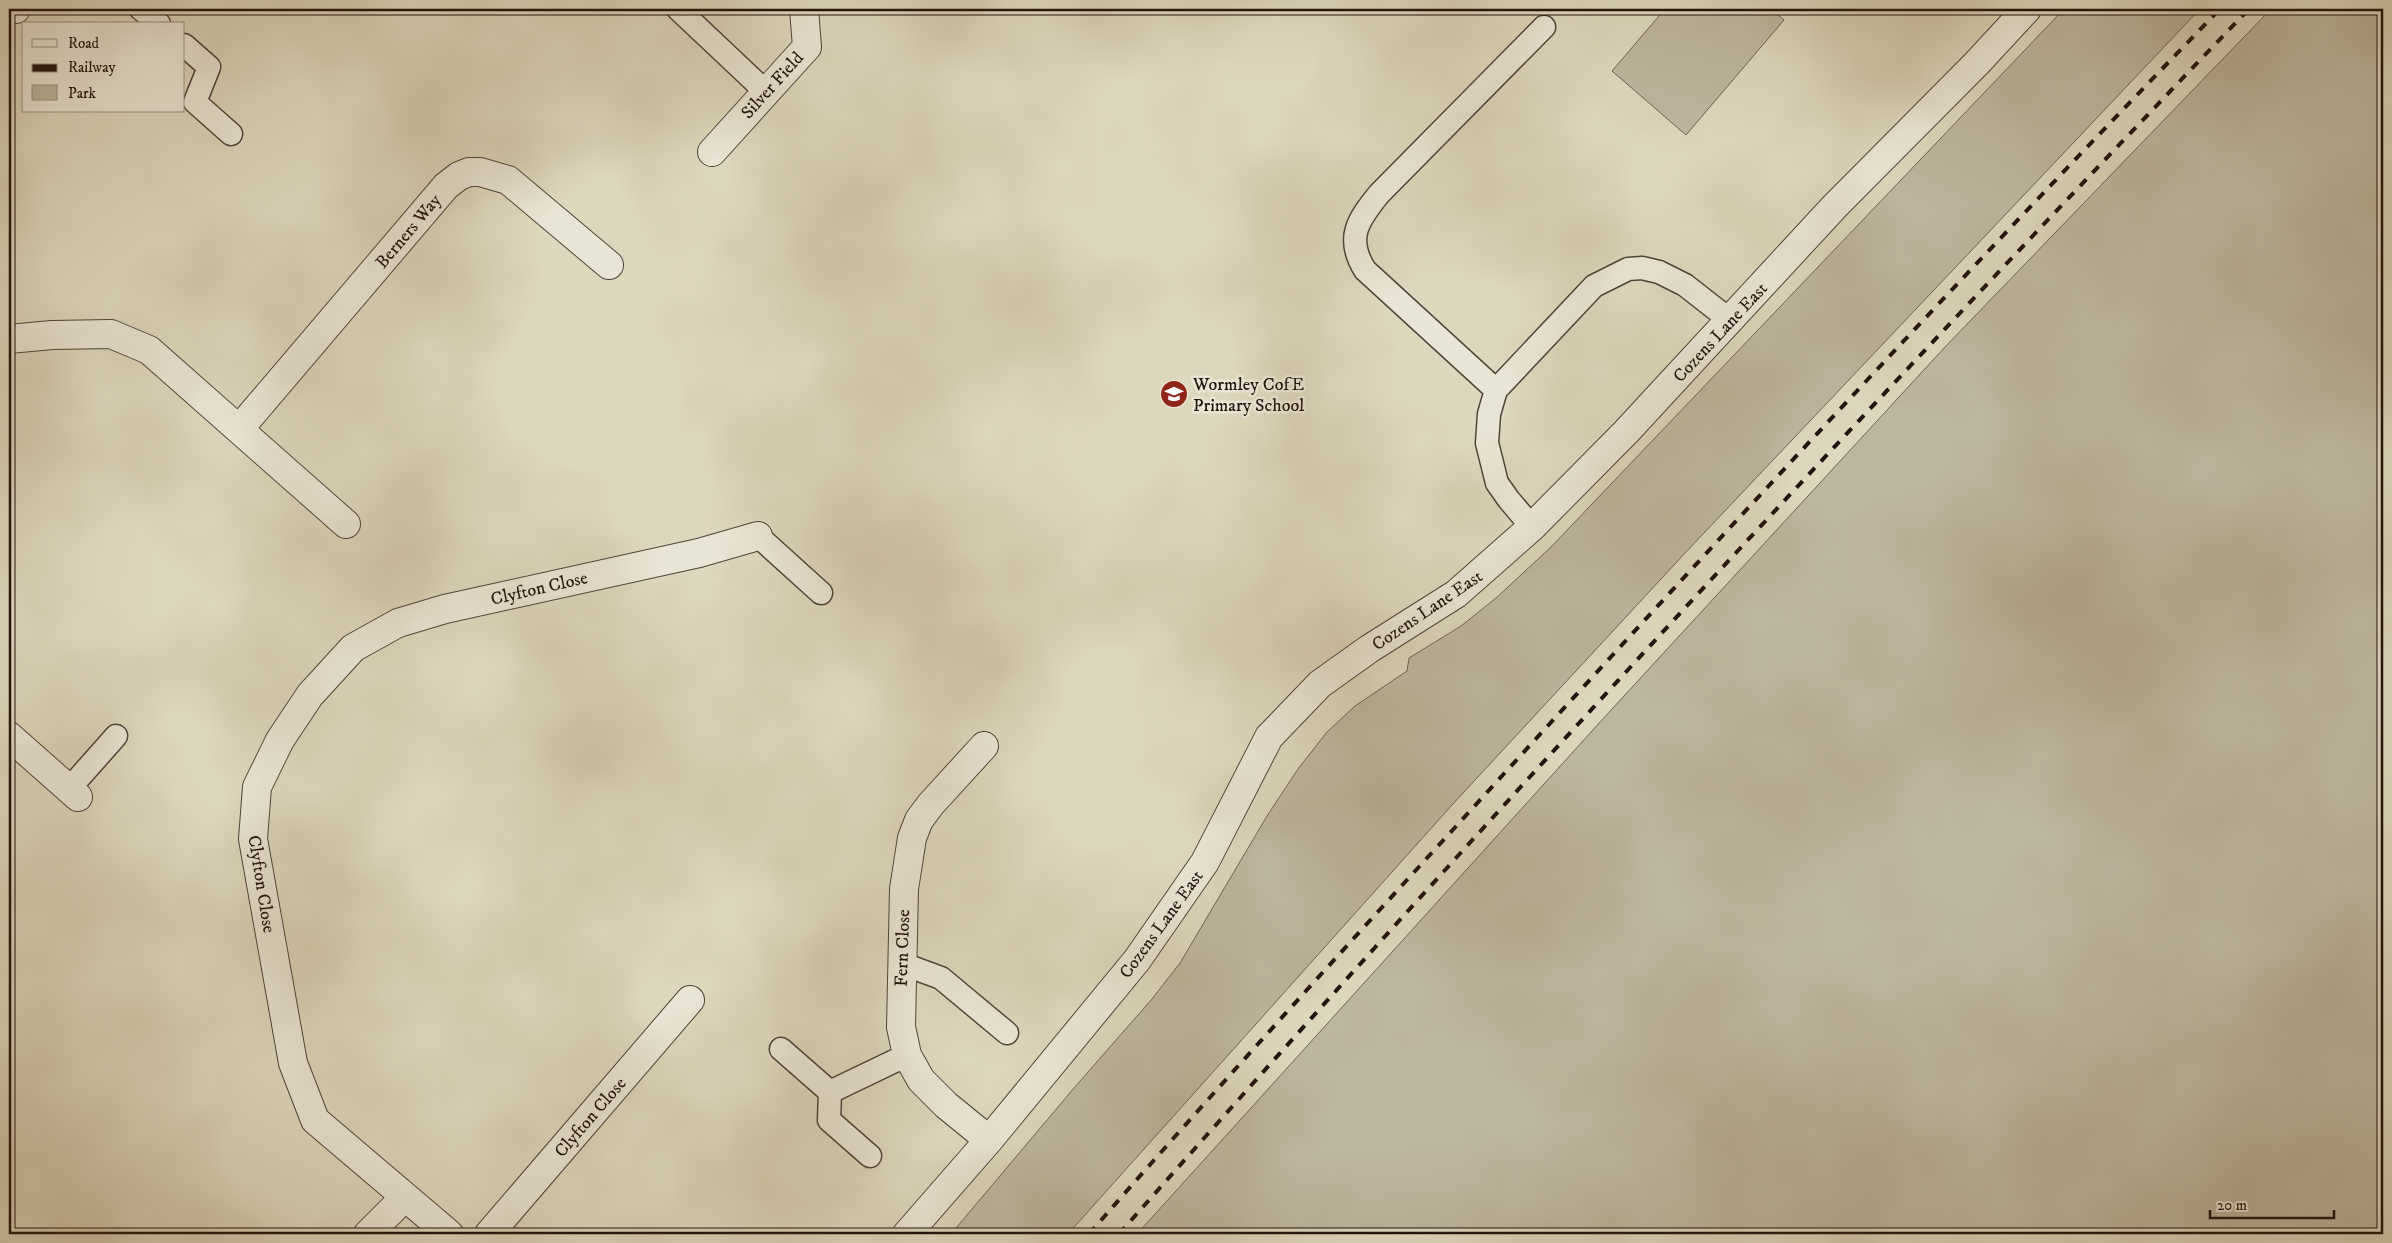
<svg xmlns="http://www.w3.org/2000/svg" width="2392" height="1243" font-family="'IM FELL DW Pica',serif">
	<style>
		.green { fill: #bdb69f; stroke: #6f6456 }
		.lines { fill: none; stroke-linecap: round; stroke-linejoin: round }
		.lane-casing { stroke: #50443a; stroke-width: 25 }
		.street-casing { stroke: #50443a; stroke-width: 30 }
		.lane { stroke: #e9e5d4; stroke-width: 22 }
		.street { stroke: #e9e5d4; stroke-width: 28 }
		.rail { stroke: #21130e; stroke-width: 4; stroke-dasharray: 9 9; stroke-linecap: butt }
		.labels { text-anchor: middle; stroke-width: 5; stroke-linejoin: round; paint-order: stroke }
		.street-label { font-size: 18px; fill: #21130e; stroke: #e9e5d4 }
		.poi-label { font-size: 18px; fill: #21130e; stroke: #e9e5d4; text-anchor: start }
	</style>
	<rect width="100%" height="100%" fill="#ddd7bd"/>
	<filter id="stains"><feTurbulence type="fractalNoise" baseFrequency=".004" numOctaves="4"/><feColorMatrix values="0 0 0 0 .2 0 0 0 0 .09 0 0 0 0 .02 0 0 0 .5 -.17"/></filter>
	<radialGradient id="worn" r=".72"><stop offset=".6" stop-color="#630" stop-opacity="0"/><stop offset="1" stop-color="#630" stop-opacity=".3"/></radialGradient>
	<path class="green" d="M 1665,9 L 1771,9 L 1784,20 L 1686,135 L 1612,71 Z
		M 2064,9 L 2200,9 L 1686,552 L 1452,805 L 1068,1234 L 951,1234 L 1074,1088 L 1152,999 L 1180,963 L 1267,816 L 1298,769 L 1327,732 L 1355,706 L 1407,671 L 1409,658 L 1461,626 L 1496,598 L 1551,547 Z
		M 2271,9 L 2383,9 L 2383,1234 L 1137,1234 L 1601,721 L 1945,347 Z"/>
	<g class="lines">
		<g class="lane-casing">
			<path id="lane" d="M 141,9 L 159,24
				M 678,9 L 766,92
				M 184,45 L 209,67 L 195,102 L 231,134
				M 1496,390 L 1365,270 C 1345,238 1358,220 1379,194 L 1544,27
				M 1532,527 L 1509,500 L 1497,483 L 1487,443 L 1489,414 L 1496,390 L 1594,286 L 1628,269 L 1642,268 L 1659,272 L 1685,285 L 1731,321
				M 758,536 L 821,593
				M 69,789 L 116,736
				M 903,964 L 941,978 L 1007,1033
				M 781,1049 L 830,1092 L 829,1120 L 870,1156
				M 830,1092 L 907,1055"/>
		</g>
		<g class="street-casing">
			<path id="street" d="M 9,10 L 16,9
				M 712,152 L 807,47 L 804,9
				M 9,339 L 52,335 L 111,334 L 149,350 L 346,524
				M 240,428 L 446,186 L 459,176 L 469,172 L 480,172 L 508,180 L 609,265
				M 9,736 L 78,797
				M 984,746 L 931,804 L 919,820 L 912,838 L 904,889 L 901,1027 L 907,1055 L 921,1080 L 946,1105 L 989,1140
				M 368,1234 L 405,1197
				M 449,1234 L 315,1120 L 293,1063 L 253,839 L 257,787 L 280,740 L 310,695 L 353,648 L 398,623 L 445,609 L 699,553 L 758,536
				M 489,1234 L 690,1000
				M 907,1234 L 989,1140 L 1137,960 L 1205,862 L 1269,737 L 1320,684 L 1369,649 L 1456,594 L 1532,527 L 1626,432 L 1835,206 L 1977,63 L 2027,9"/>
		</g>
		<use href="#lane" class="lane"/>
		<use href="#street" class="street"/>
		<path class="rail" d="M 1089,1234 C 1214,1091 1342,951 1470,811 C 1717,540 1965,272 2220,9
			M 1119,1234 C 1487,818 1864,410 2249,9"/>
	</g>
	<defs>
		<g id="school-disc" transform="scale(1.4375)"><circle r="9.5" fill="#8f2418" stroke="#e9e5d4"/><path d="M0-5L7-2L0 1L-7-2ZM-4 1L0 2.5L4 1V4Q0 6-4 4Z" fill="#fff"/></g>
	</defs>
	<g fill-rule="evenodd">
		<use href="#school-disc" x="1174" y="394"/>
	</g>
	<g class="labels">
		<g class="street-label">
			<text transform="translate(772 85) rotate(-48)" y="6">Silver Field</text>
			<text transform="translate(408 231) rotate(-50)" y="6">Berners Way</text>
			<text transform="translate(1720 332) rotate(-47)" y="6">Cozens Lane East</text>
			<text transform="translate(539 588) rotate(-13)" y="6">Clyfton Close</text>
			<text transform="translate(1427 610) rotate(-34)" y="6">Cozens Lane East</text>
			<text transform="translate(262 884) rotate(81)" y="6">Clyfton Close</text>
			<text transform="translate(1161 924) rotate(-54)" y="6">Cozens Lane East</text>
			<text transform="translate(902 948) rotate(-88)" y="6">Fern Close</text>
			<text transform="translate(590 1117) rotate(-49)" y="6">Clyfton Close</text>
		</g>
		<g class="poi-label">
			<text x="1193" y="390">Wormley CofE<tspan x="1193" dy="21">Primary School</tspan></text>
		</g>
	</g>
	<rect width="2392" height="1243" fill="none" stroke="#ddd7bd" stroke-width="30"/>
	<rect x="10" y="10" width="2372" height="1223" fill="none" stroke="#21130e" stroke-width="2.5"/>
	<rect x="15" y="15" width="2362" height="1213" fill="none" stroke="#21130e"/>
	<rect x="22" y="22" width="162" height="90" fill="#e9e5d4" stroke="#999185"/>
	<rect x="32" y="39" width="25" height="8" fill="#e9e5d4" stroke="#999185"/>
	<text x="68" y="48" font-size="15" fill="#21130e">Road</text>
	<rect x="32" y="64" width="25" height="8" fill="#21130e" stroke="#999185"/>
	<text x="68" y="72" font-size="15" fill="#21130e">Railway</text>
	<rect x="32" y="85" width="25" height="15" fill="#bdb69f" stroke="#999185"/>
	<text x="68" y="98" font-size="15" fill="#21130e">Park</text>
	<path d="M2210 1210v8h124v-8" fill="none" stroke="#21130e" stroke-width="2.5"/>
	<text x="2217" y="1210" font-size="15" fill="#21130e" stroke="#e9e5d4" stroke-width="4" paint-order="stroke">20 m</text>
	<rect width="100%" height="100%" filter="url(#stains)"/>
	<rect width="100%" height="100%" fill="url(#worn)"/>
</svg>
